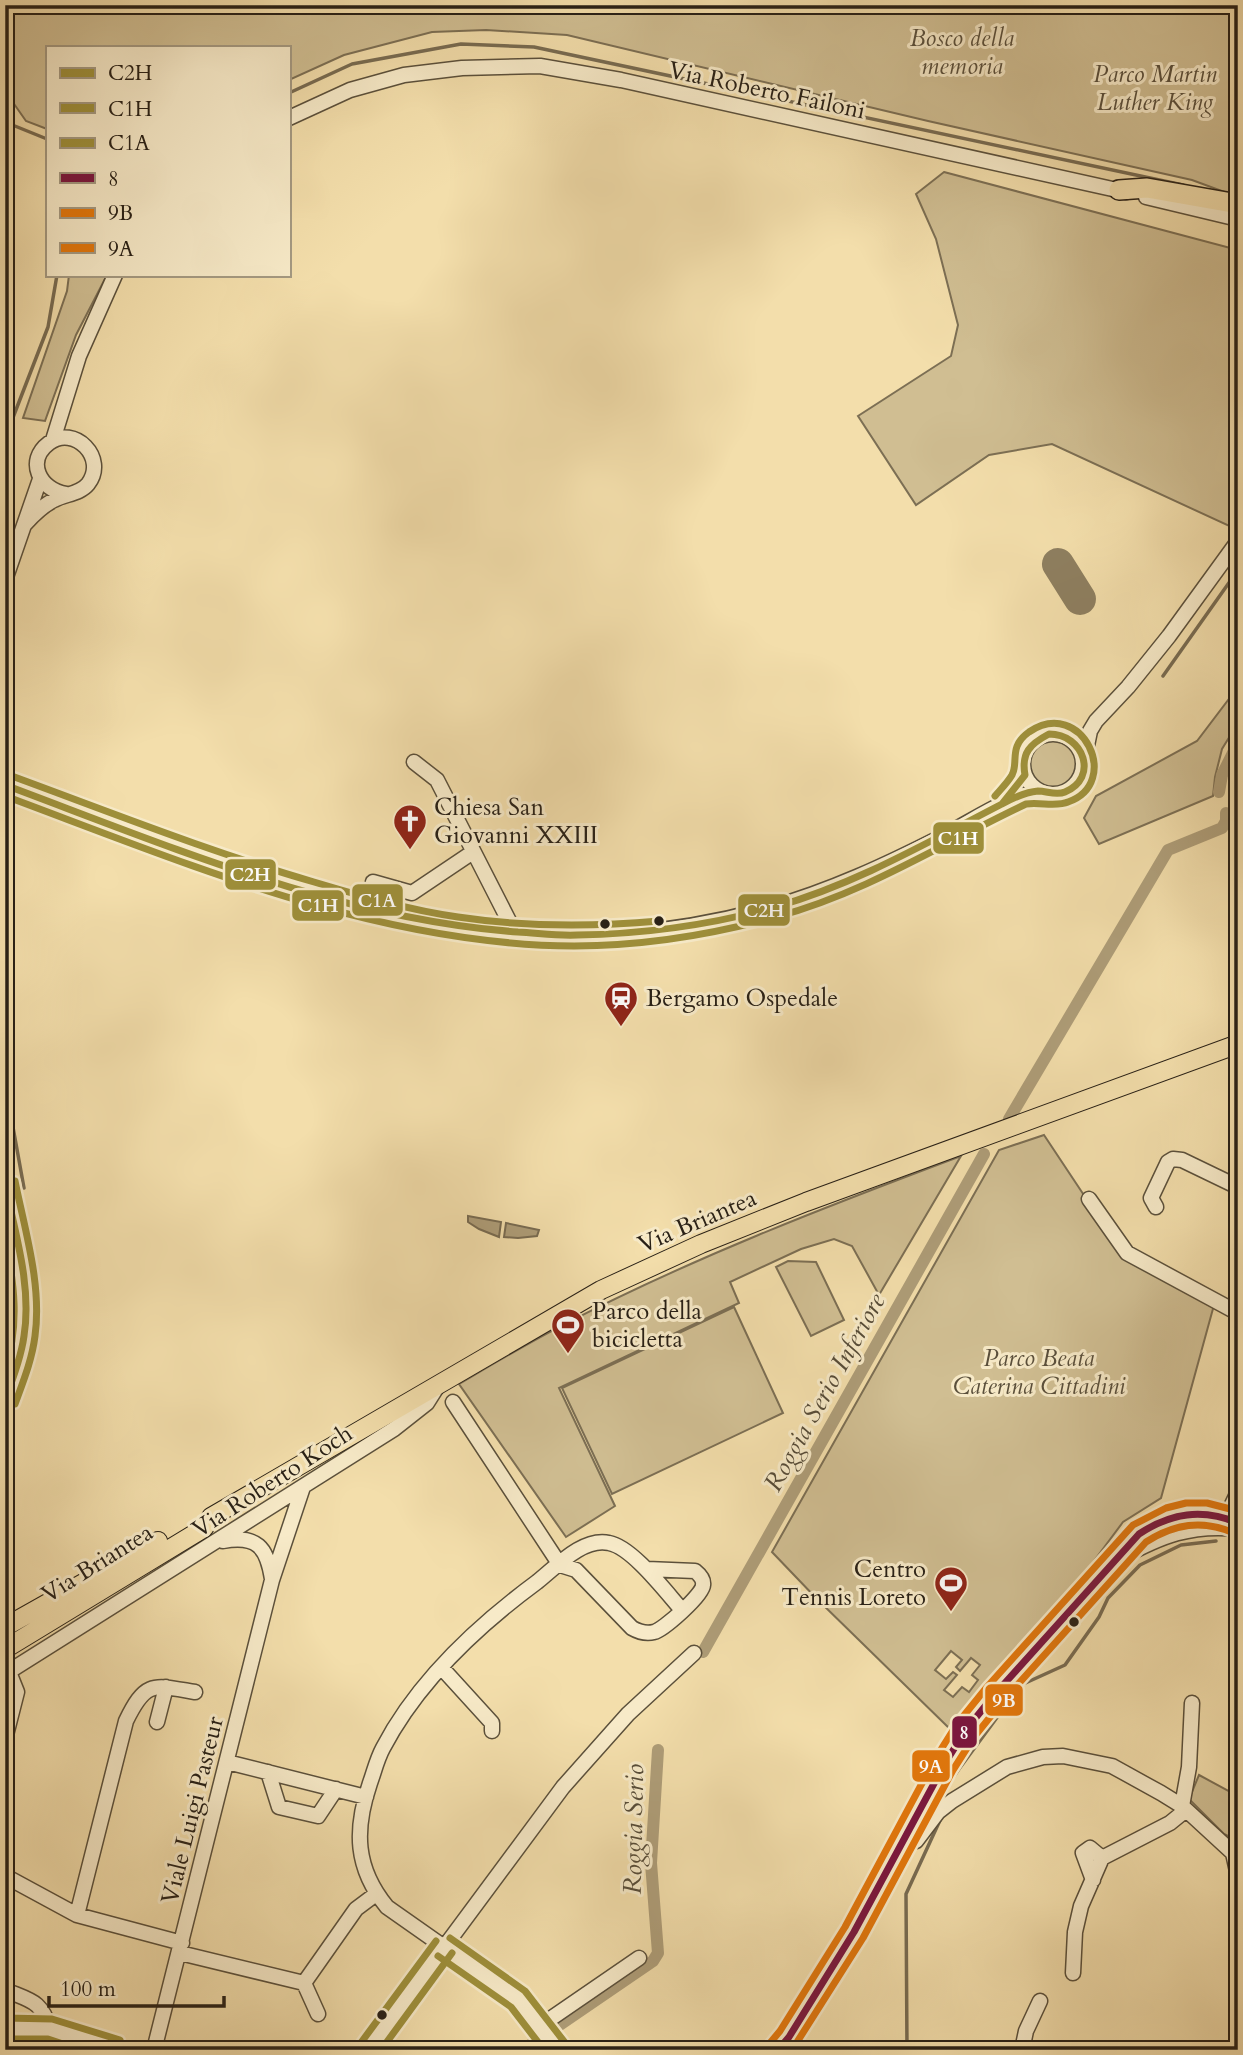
<svg xmlns="http://www.w3.org/2000/svg" width="1243" height="2055" font-family="Cardo,serif">
	<style>
		.green { fill: #d0be92; stroke: #7c6f54; stroke-width: 2; fill-rule: evenodd }
		.water { fill: #ae9d78; stroke: #786b51; stroke-width: 2 }
		.lines { fill: none; stroke-linecap: round; stroke-linejoin: round }
		.stream { stroke: #786b51; stroke-width: 3.5 }
		.canal { stroke: #ae9d78; stroke-width: 12 }
		.taxiway { stroke: #8e7f60; stroke-width: 32 }
		.minor-casing { stroke: #5b503b; stroke-width: 17 }
		.major-casing { stroke: #282016; stroke-width: 20 }
		.highway-casing { stroke: #282016; stroke-width: 22 }
		.minor { stroke: #f7eac8; stroke-width: 14 }
		.major { stroke: #f3deab; stroke-width: 18 }
		.highway { stroke: #f3deab; stroke-width: 19 }
		.bus-1-casing { stroke: #f7eac8; stroke-width: 12 }
		.bus-2-casing { stroke: #f7eac8; stroke-width: 12 }
		.bus-3-casing { stroke: #f7eac8; stroke-width: 12 }
		.bus-4-casing { stroke: #f7eac8; stroke-width: 12 }
		.bus-5-casing { stroke: #f7eac8; stroke-width: 12 }
		.bus-6-casing { stroke: #f7eac8; stroke-width: 12 }
		.bus-1 { stroke: #9e8f3a; stroke-width: 7 }
		.bus-2 { stroke: #9e8f3a; stroke-width: 7 }
		.bus-3 { stroke: #9e8f3a; stroke-width: 7 }
		.bus-4 { stroke: #7b163e; stroke-width: 7 }
		.bus-5 { stroke: #e2770c; stroke-width: 7 }
		.bus-6 { stroke: #e2770c; stroke-width: 7 }
		.bus-dot { fill: #282016; stroke: #f7eac8; stroke-width: 2.5 }
		.labels { text-anchor: middle; stroke-width: 6; stroke-linejoin: round; paint-order: stroke }
		.park-label { font-size: 24px; font-style: italic; fill: #5a4f3b; stroke: #f7eac8 }
		.street-label { font-size: 24px; fill: #282016; stroke: #f7eac8 }
		.poi-label { font-size: 24px; fill: #282016; stroke: #f7eac8; text-anchor: start }
		.water-label { font-size: 26px; font-style: italic; fill: #574c38; stroke: #f7eac8 }
		.line-badge { stroke: #f7eac8; stroke-width: 2.5 }
		.badge-label { font-size: 19px; text-anchor: middle; font-weight: bold; fill: #fff }
	</style>
	<rect width="100%" height="100%" fill="#f3deab"/>
	<filter id="stains"><feTurbulence type="fractalNoise" baseFrequency=".00286" numOctaves="4"/><feColorMatrix values="0 0 0 0 .2 0 0 0 0 .09 0 0 0 0 .02 0 0 0 .5 -.17"/></filter>
	<radialGradient id="worn" r=".72"><stop offset=".6" stop-color="#630" stop-opacity="0"/><stop offset="1" stop-color="#630" stop-opacity=".3"/></radialGradient>
	<path class="green" d="M 5,5 L 1238,5 L 1238,197 L 1192,180 L 928,121 L 567,35 L 486,30 L 432,32 L 344,55 L 289,80 L 289,47 L 47,47 L 47,129 L 26,121 L 5,91 Z
		M 944,172 L 1238,250 L 1238,530 L 1052,444 L 989,455 L 916,505 L 858,416 L 951,356 L 958,325 L 936,239 L 916,194 Z
		M 69,275 L 107,275 L 76,335 L 45,421 L 23,418 L 67,291 Z
		M 1238,687 L 1238,723 L 1222,749 L 1215,777 L 1213,796 L 1099,844 L 1084,818 L 1096,796 L 1197,741 Z
		M1029 764a24 24 0 1 1 48 0a24 24 0 1 1-48 0Z
		M 1044,1135 L 1125,1257 L 1214,1305 L 1161,1498 L 1123,1522 L 1082,1577 L 951,1730 L 817,1599 L 772,1552 L 999,1150 ZM 951,1651 L 962,1660 L 956,1667 L 960,1671 L 971,1658 L 980,1665 L 972,1675 L 978,1680 L 969,1692 L 962,1687 L 953,1697 L 944,1690 L 957,1675 L 953,1672 L 946,1679 L 935,1670 Z
		M 961,1156 L 879,1295 L 852,1246 L 834,1239 L 801,1249 L 730,1282 L 739,1303 L 559,1388 L 615,1506 L 566,1537 L 459,1384 C 493,1364 526,1344 561,1326 C 690,1259 825,1207 961,1156 Z
		M 788,1261 L 816,1262 L 844,1320 L 811,1336 L 776,1267 Z
		M 734,1307 L 783,1413 L 612,1494 L 562,1388 Z
		M 1199,1775 L 1238,1796 L 1238,1841 L 1224,1834 L 1189,1799 Z"/>
	<path class="water" d="M 468,1216 L 501,1222 L 499,1237 L 479,1229 L 468,1222 Z
		M 506,1223 L 539,1230 L 537,1236 L 518,1238 L 504,1237 Z"/>
	<g class="lines">
		<path class="stream" d="M 289,93 L 352,64 L 461,44 L 534,47 L 1183,185
			M 5,122 L 47,139
			M 7,433 L 48,327 L 57,275
			M 1163,676 L 1238,570
			M 5,1054 L 7,1094 L 24,1188
			M 1231,1543 L 1238,1545
			M 943,1802 L 944,1791 L 959,1769 L 1021,1685 L 1065,1665 L 1099,1617 L 1108,1598 L 1140,1565 L 1181,1545 L 1216,1541
			M 907,2050 L 906,1894 L 942,1816"/>
		<path class="canal" d="M 1219,792 L 1222,775 L 1238,743
			M 1009,1119 L 1168,850 L 1222,828 L 1226,821 L 1226,813
			M 703,1652 L 984,1154
			M 523,2050 L 653,1961 L 658,1953 L 651,1863 L 658,1750"/>
		<path class="taxiway" d="M 1058,564 L 1080,599"/>
		<g class="minor-casing">
			<path id="minor" d="M 289,118 L 350,90 L 404,75 L 462,68 L 540,66 L 621,80 L 1126,192
				M 1146,197 L 1238,219
				M 53,440 L 79,356 L 115,275
				M 25,524 C 34,514 42,506 54,500 C 65,494 80,494 88,484 C 108,458 74,424 49,443 C 25,461 40,490 66,494
				M 5,580 L 40,479
				M1023 764a30 30 0 1 1 60 0a30 30 0 1 1-60 0Z
				M 1084,760 L 1090,731 L 1096,721 L 1128,687 L 1169,636 L 1238,541
				M 414,762 L 437,780 L 509,921 L 508,933
				M 5,785 C 153,839 301,902 457,927 C 561,945 669,936 770,908 C 830,891 886,865 941,837 C 973,821 1004,798 1039,791
				M 373,882 L 412,893 L 473,852
				M 5,1183 C 13,1226 30,1291 25,1333 C 22,1356 13,1379 5,1400
				M 1089,1199 L 1127,1253 L 1238,1313
				M 1156,1207 L 1151,1198 L 1168,1162 L 1173,1159 L 1182,1160 L 1238,1187
				M 453,1402 L 560,1565
				M 1220,1522 L 1229,1511 L 1238,1492
				M 223,1541 C 257,1535 267,1547 272,1579
				M 1121,1558 C 1161,1536 1191,1524 1238,1529
				M 560,1565 L 576,1570 L 632,1628 C 639,1632 646,1634 654,1632 C 663,1630 703,1595 703,1585 C 704,1579 700,1575 695,1571 L 647,1569
				M 441,1667 L 492,1723 L 492,1731
				M 5,1674 L 394,1429 L 427,1403 L 439,1384
				M 157,1722 L 166,1687
				M 5,1739 L 17,1692 L 9,1672
				M 227,1762 L 366,1797
				M 268,1772 L 279,1807 L 318,1816 L 336,1789
				M 1182,1806 L 1189,1767 L 1192,1703
				M 901,1845 L 916,1841 L 938,1812 L 952,1801 L 1007,1767 L 1043,1757 L 1063,1756 L 1112,1766 L 1161,1793 L 1182,1806 L 1233,1853 L 1238,1854
				M 1233,1853 L 1238,1876
				M 5,1876 L 77,1915 L 182,1943
				M 1093,1880 L 1083,1853 L 1090,1848 L 1102,1858
				M 77,1915 L 126,1721 C 146,1680 153,1685 195,1692
				M 180,1953 L 304,1983 L 318,2014
				M 1073,1973 L 1075,1932 L 1081,1906 L 1102,1858 L 1170,1823 L 1186,1810
				M 304,1983 L 356,1909 L 376,1894
				M 5,1990 C 31,2001 41,2000 50,2029
				M 540,2026 L 639,1958
				M 5,2029 L 50,2029 L 117,2050
				M 154,2050 L 272,1580 L 303,1487
				M 368,2050 L 563,1787 L 628,1714 L 694,1653
				M 558,2050 L 518,1999 L 387,1907 C 355,1868 354,1830 370,1783 C 374,1772 377,1759 383,1748 C 418,1681 476,1627 537,1582 C 556,1567 583,1537 609,1543 C 632,1547 666,1592 682,1610
				M 778,2050 L 789,2037 L 854,1932 L 944,1765 L 965,1731 L 995,1694 L 1117,1560 C 1138,1519 1198,1500 1238,1523
				M 1022,2050 L 1026,2031 L 1040,2001"/>
		</g>
		<g class="major-casing">
			<path id="major" d="M 5,1627 L 158,1541
				M 5,1649 L 204,1528 L 211,1517 L 601,1290 L 701,1244 L 806,1202 L 1238,1044"/>
		</g>
		<g class="highway-casing">
			<path id="highway" d="M 1119,190 L 1147,188 L 1238,204"/>
		</g>
		<use href="#minor" class="minor"/>
		<use href="#major" class="major"/>
		<use href="#highway" class="highway"/>
		<g class="bus-1-casing">
			<path id="bus-1" d="M 1049,734 C 1084,734 1099,778 1065,792 C 1056,796 1047,791 1038,791 C 1025,792 1013,798 1002,804 L 1025,775 C 1021,753 1030,744 1049,734 Z
				M 5,785 C 171,847 340,919 518,932 C 538,933 557,936 577,935 C 644,934 711,925 775,907 C 856,884 928,842 1002,804
				M 5,1184 C 15,1233 32,1286 24,1336 C 21,1358 13,1379 5,1399"/>
		</g>
		<g class="bus-2-casing">
			<path id="bus-2" d="M 5,796 C 188,864 377,945 574,946 C 642,946 711,935 776,917 C 866,893 943,843 1026,804 C 1040,802 1057,807 1068,802 C 1123,783 1082,696 1029,732 C 1008,747 1019,762 1012,775 C 1008,782 1001,789 995,796
				M 5,1237 C 14,1282 20,1325 5,1369
				M 438,1956 L 511,2007 L 544,2050
				M 5,2039 L 48,2039 L 81,2050
				M 381,2050 L 452,1953"/>
		</g>
		<g class="bus-3-casing">
			<path id="bus-3" d="M 9,775 C 110,812 210,852 314,882 C 361,896 409,910 458,917 C 525,927 592,927 659,921
				M 15,1404 C 23,1382 32,1360 35,1336 C 42,1285 25,1231 15,1181
				M 450,1938 L 525,1991 L 566,2044
				M 5,2018 L 52,2019 L 120,2040
				M 360,2044 L 436,1941"/>
		</g>
		<g class="bus-4-casing">
			<path id="bus-4" d="M 778,2050 L 789,2037 L 854,1932 L 944,1765 L 965,1731 L 995,1694 L 1139,1534 C 1171,1513 1202,1508 1238,1523"/>
		</g>
		<g class="bus-5-casing">
			<path id="bus-5" d="M 792,2050 L 863,1938 L 953,1770 L 974,1737 L 1003,1701 L 1146,1542 C 1174,1524 1202,1519 1234,1533"/>
		</g>
		<g class="bus-6-casing">
			<path id="bus-6" d="M 770,2043 L 780,2031 L 845,1927 L 935,1759 L 957,1724 L 987,1687 L 1133,1525 L 1166,1508 L 1186,1503 L 1207,1503 L 1238,1511"/>
		</g>
		<use href="#bus-1" class="bus-1"/>
		<use href="#bus-2" class="bus-2"/>
		<use href="#bus-3" class="bus-3"/>
		<use href="#bus-4" class="bus-4"/>
		<use href="#bus-5" class="bus-5"/>
		<use href="#bus-6" class="bus-6"/>
	</g>
	<defs>
		<g id="church-pin" transform="scale(1.75)"><path d="M0 17L-7.5 6A9.5 9.5 0 1 1 7.5 6Z" fill="#8f2418" stroke="#f7eac8"/><path d="M-1.2-6h2.4v3.5h3.3v2.4h-3.3V6h-2.4V-.1h-3.3v-2.4h3.3Z" fill="#fff"/></g>
		<g id="station-pin" transform="scale(1.75)"><path d="M0 17L-7.5 6A9.5 9.5 0 1 1 7.5 6Z" fill="#8f2418" stroke="#f7eac8"/><path d="M-3-6H3Q5-6 5-4V2Q5 4 3 4L4.5 6H3L1.5 4h-3L-3 6H-4.5L-3 4Q-5 4-5 2V-4Q-5-6-3-6ZM-3.5-4v3h7v-3ZM-3.5 1v1.5H-2V1ZM2 1v1.5H3.5V1Z" fill="#fff"/></g>
		<g id="stadium-pin" transform="scale(1.75)"><path d="M0 17L-7.5 6A9.5 9.5 0 1 1 7.5 6Z" fill="#8f2418" stroke="#f7eac8"/><path d="M0-5a6.5 5 0 1 0 0 10a6.5 5 0 1 0 0-10ZM-3.5-1.8h7v3.6h-7Z" fill="#fff"/></g>
	</defs>
	<g fill-rule="evenodd">
		<use href="#church-pin" x="410" y="821"/>
		<use href="#station-pin" x="621" y="998"/>
		<use href="#stadium-pin" x="568" y="1325"/>
		<use href="#stadium-pin" x="951" y="1583"/>
	</g>
	<g class="bus-dot">
		<circle cx="659" cy="921" r="6"/>
		<circle cx="605" cy="924" r="6"/>
		<circle cx="1074" cy="1622" r="6"/>
		<circle cx="382" cy="2015" r="6"/>
	</g>
	<g class="labels">
		<g class="park-label">
			<text x="962" y="46">Bosco della<tspan x="962" dy="28">memoria</tspan></text>
			<text x="1155" y="82">Parco Martin<tspan x="1155" dy="28">Luther King</tspan></text>
			<text x="1039" y="1366">Parco Beata<tspan x="1039" dy="28">Caterina Cittadini</tspan></text>
		</g>
		<g class="street-label">
			<text transform="translate(767 90) rotate(12)" y="8">Via Roberto Failoni</text>
			<text transform="translate(697 1221) rotate(-23)" y="8">Via Briantea</text>
			<text transform="translate(272 1481) rotate(-33)" y="8">Via Roberto Koch</text>
			<text transform="translate(97 1563) rotate(-32)" y="8">Via Briantea</text>
			<text transform="translate(192 1810) rotate(-76)" y="8">Viale Luigi Pasteur</text>
		</g>
		<g class="poi-label">
			<text x="434" y="815">Chiesa San<tspan x="434" dy="28">Giovanni XXIII</tspan></text>
			<text x="646" y="1006">Bergamo Ospedale</text>
			<text x="592" y="1319">Parco della<tspan x="592" dy="28">bicicletta</tspan></text>
			<text x="926" y="1577" text-anchor="end">Centro<tspan x="926" dy="28">Tennis Loreto</tspan></text>
		</g>
		<g class="water-label">
			<text transform="translate(824 1392) rotate(-61)" y="9">Roggia Serio Inferiore</text>
			<text transform="translate(633 1829) rotate(-89)" y="9">Roggia Serio</text>
		</g>
	</g>
	<g class="line-badge">
		<rect x="932" y="821" width="53" height="34" rx="7" fill="#9e8f3a"/>
		<rect x="224" y="858" width="53" height="33" rx="7" fill="#9e8f3a"/>
		<rect x="351" y="883" width="53" height="34" rx="7" fill="#9e8f3a"/>
		<rect x="291" y="889" width="54" height="33" rx="7" fill="#9e8f3a"/>
		<rect x="737" y="893" width="54" height="34" rx="7" fill="#9e8f3a"/>
		<rect x="984" y="1683" width="40" height="34" rx="7" fill="#e2770c"/>
		<rect x="951" y="1715" width="27" height="34" rx="7" fill="#7b163e"/>
		<rect x="911" y="1749" width="40" height="34" rx="7" fill="#e2770c"/>
	</g>
	<g class="badge-label">
		<text x="958" y="845">C1H</text>
		<text x="250" y="881">C2H</text>
		<text x="377" y="907">C1A</text>
		<text x="318" y="912">C1H</text>
		<text x="764" y="917">C2H</text>
		<text x="1004" y="1707">9B</text>
		<text x="964" y="1739">8</text>
		<text x="931" y="1773">9A</text>
	</g>
	<rect width="1243" height="2055" fill="none" stroke="#f3deab" stroke-width="28"/>
	<rect x="7" y="7" width="1229" height="2041" fill="none" stroke="#282016" stroke-width="3.5"/>
	<rect x="14" y="14" width="1215" height="2027" fill="none" stroke="#282016" stroke-width="2"/>
	<rect x="46" y="46" width="245" height="231" fill="#f7eac8" stroke="#a49981" stroke-width="2"/>
	<rect x="60" y="68" width="35" height="10" fill="#9e8f3a" stroke="#a49981" stroke-width="2"/>
	<text x="108" y="80" font-size="21" fill="#282016">C2H</text>
	<rect x="60" y="103" width="35" height="10" fill="#9e8f3a" stroke="#a49981" stroke-width="2"/>
	<text x="108" y="116" font-size="21" fill="#282016">C1H</text>
	<rect x="60" y="138" width="35" height="10" fill="#9e8f3a" stroke="#a49981" stroke-width="2"/>
	<text x="108" y="150" font-size="21" fill="#282016">C1A</text>
	<rect x="60" y="173" width="35" height="10" fill="#7b163e" stroke="#a49981" stroke-width="2"/>
	<text x="108" y="186" font-size="21" fill="#282016">8</text>
	<rect x="60" y="208" width="35" height="10" fill="#e2770c" stroke="#a49981" stroke-width="2"/>
	<text x="108" y="220" font-size="21" fill="#282016">9B</text>
	<rect x="60" y="243" width="35" height="10" fill="#e2770c" stroke="#a49981" stroke-width="2"/>
	<text x="108" y="256" font-size="21" fill="#282016">9A</text>
	<path d="M49 1996v10h175v-10" fill="none" stroke="#282016" stroke-width="3.5"/>
	<text x="60" y="1996" font-size="21" fill="#282016" stroke="#f7eac8" stroke-width="5" paint-order="stroke">100 m</text>
	<rect width="100%" height="100%" filter="url(#stains)"/>
	<rect width="100%" height="100%" fill="url(#worn)"/>
</svg>
